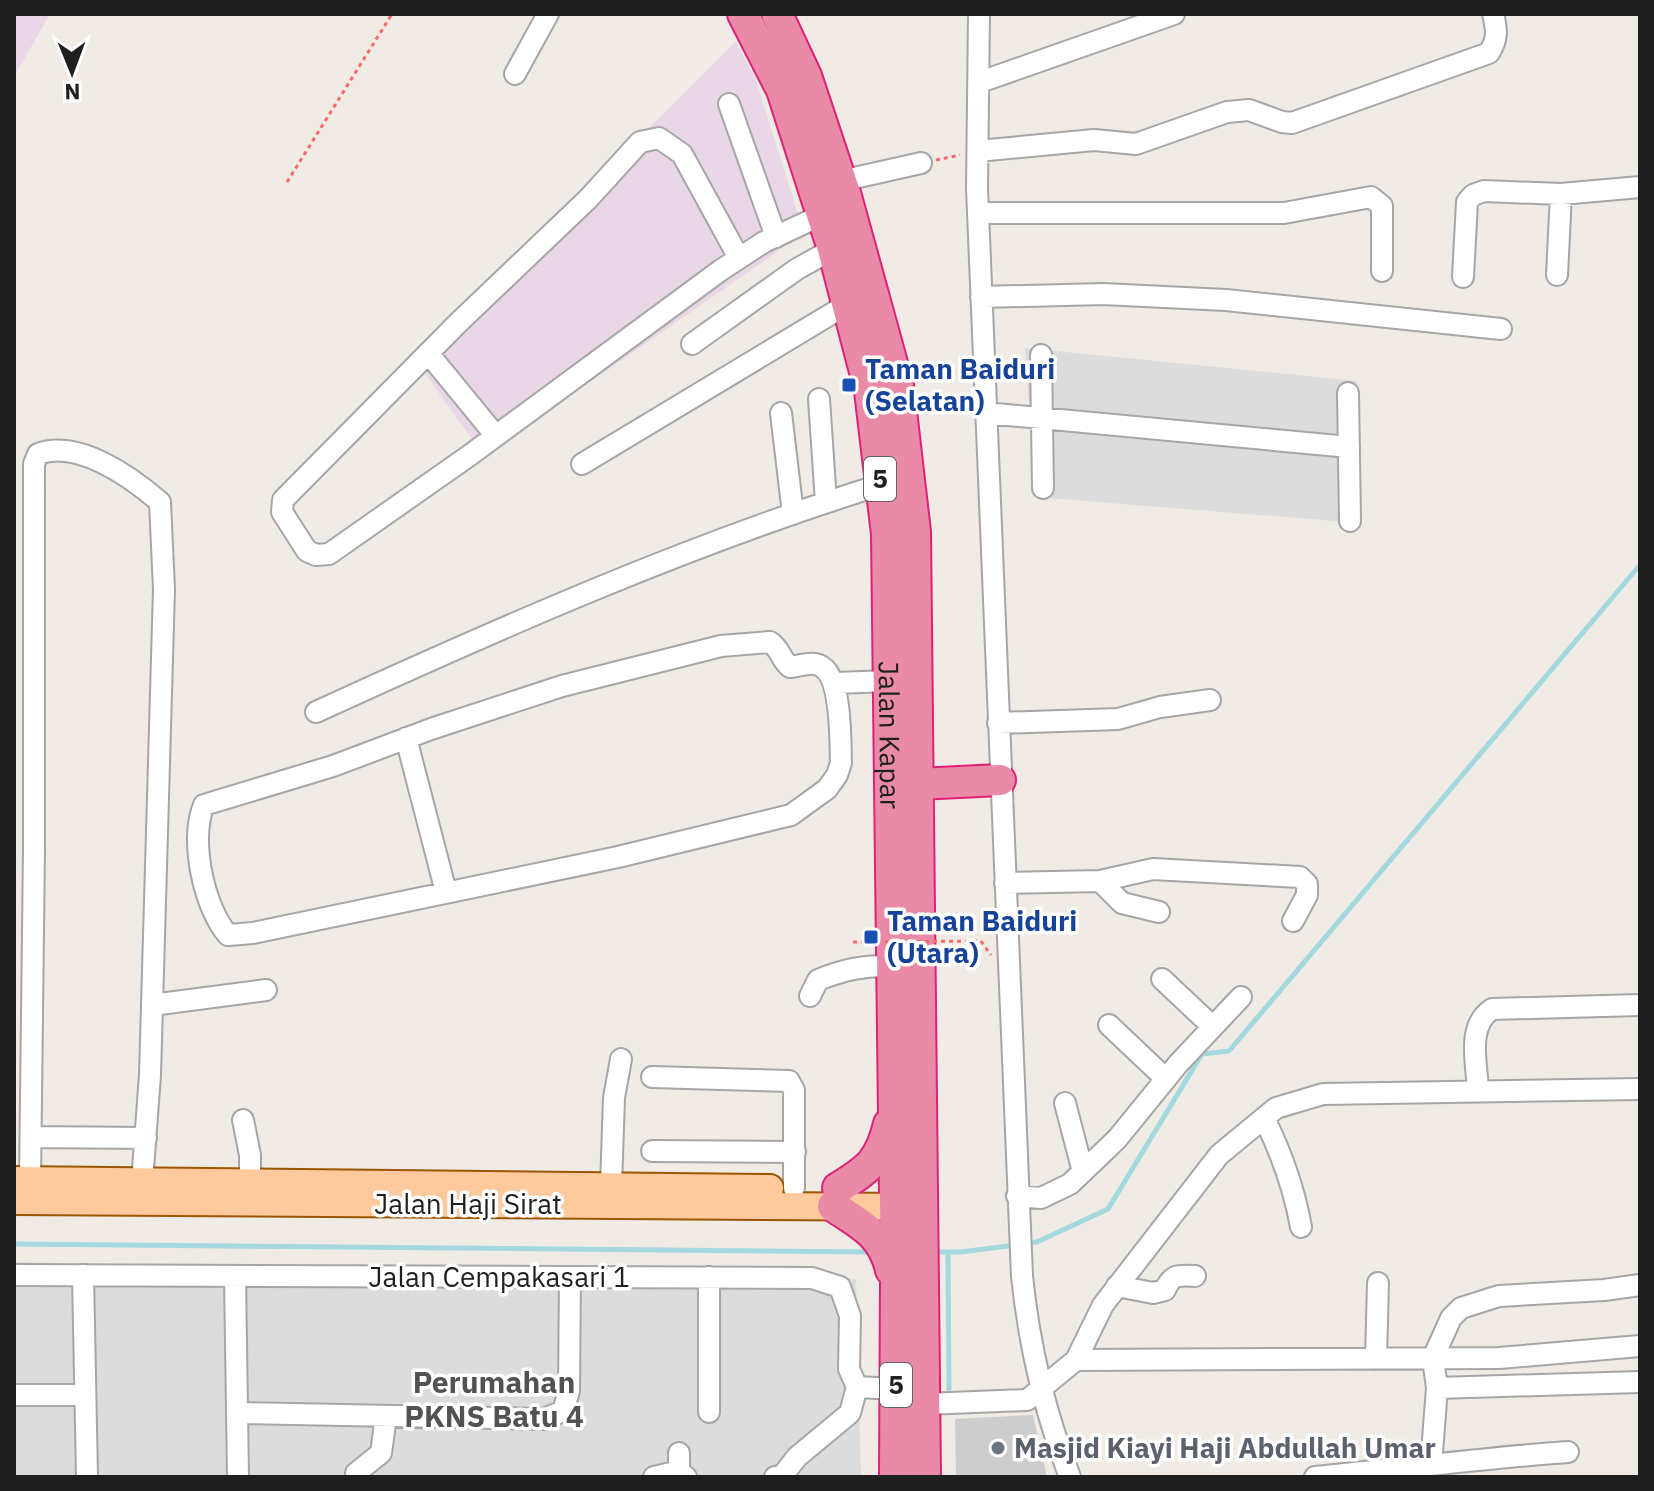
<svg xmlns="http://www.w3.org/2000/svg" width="1654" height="1491" font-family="'IBM Plex Sans',sans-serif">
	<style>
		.residential { fill: #dddcdc }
		.industrial { fill: #e9d7e8 }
		.religious { fill: #cdcdcd }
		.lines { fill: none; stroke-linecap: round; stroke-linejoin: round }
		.stream { stroke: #a4d8df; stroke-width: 5 }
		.minor-casing { stroke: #a6a6a6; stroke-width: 24 }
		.major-casing { stroke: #9a5600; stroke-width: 30 }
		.highway-casing { stroke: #e02178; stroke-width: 34 }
		.path { stroke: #fd696b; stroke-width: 3; stroke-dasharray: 4 4; stroke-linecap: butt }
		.minor { stroke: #fff; stroke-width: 20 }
		.major { stroke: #fec99c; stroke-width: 26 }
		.highway { stroke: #e98ba7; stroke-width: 30 }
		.path-bridge { stroke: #fd696b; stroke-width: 3; stroke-dasharray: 4 4; stroke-linecap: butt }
		.transit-dot { fill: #1a4fb4; stroke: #fff; stroke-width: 3 }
		.worship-dot { fill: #6b7280; stroke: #fff; stroke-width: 3 }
		.labels { text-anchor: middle; stroke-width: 7; stroke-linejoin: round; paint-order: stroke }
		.shield { fill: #fff; stroke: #626262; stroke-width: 2 }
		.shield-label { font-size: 26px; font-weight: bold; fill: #1f1f1f }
		.transit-label { font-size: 28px; font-weight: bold; fill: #164399; stroke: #fff; text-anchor: start }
		.street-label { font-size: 28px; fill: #1f1f1f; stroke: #fff }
		.worship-label { font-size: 28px; font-weight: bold; fill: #5b616d; stroke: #fff; text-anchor: start }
		.neighbourhood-label { font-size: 30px; font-weight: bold; fill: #525252; stroke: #fff }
	</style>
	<rect width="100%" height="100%" fill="#f0ebe5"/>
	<path class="residential" d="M 1025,348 L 1357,381 L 1360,523 L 1035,497 Z
		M 14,1262 L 856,1279 L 861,1477 L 14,1477 Z"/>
	<path class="industrial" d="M 14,14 L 50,14 L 14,77 Z
		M 735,42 L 755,77 L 804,233 L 484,456 L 416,361 Z"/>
	<path class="religious" d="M 1033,1415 L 1047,1477 L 956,1477 L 955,1419 Z"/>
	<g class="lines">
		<path class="stream" d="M 1026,1243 L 1037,1242 L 1108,1209 L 1202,1054 L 1229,1051 L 1640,565
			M 14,1244 L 872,1252
			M 934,1252 L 961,1252 L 1016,1245
			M 948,1252 L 949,1389"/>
		<g class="minor-casing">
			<path id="minor" d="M 979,14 L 977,188 L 1022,1276 C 1029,1344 1045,1413 1070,1477
				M 515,74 L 548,14
				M 980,82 L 1174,14
				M 729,104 L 776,237
				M 978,151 L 1094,140 L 1136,144 L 1227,112 L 1249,110 L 1282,122 L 1292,123 L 1489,53 C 1498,39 1497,30 1493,14
				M 841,181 L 921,163
				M 978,213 L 1284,213 L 1371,197 L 1382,206 L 1382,271
				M 739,258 L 682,154 L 659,138 L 640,142 L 588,199 L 458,323 L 283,500 L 282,512 L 307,551 L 316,555 L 329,554 L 470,455 L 721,270 L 764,242 L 822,215
				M 1557,275 L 1561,194
				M 1463,277 L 1467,202 L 1473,195 L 1484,191 L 1561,194 L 1640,187
				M 981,297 L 1103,294 L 1226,300 L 1501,329
				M 692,344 L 797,269 L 833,249
				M 428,353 L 496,436
				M 1041,355 L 1043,488
				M 1348,393 L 1350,521
				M 819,399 L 826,502
				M 781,413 L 793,514
				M 986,413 L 1349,447
				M 582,464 L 846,305
				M 770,642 C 780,648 781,660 790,667 C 798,666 808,663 815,664 C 843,668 840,741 841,763 L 837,775 L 827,789 L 791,815 L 618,857 L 253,933 L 228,935 C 204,908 189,839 204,805 L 333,766 L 431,729 L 562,686 L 721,646 Z
				M 836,683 L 889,681
				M 316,712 C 500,628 687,545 880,485
				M 998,723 L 1118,719 L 1160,707 L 1210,700
				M 406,738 L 446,892
				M 1100,881 L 1122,903 L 1159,912
				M 1005,883 L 1100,881 L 1153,869 L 1300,877 L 1307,884 L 1307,895 L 1293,921
				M 1162,979 L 1213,1027
				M 810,996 L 818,980 C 843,970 864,965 891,966
				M 152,1005 L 266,990
				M 1109,1025 L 1166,1079
				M 652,1077 L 789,1081 L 794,1090 L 794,1188
				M 1478,1090 C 1477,1064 1466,1026 1492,1009 L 1640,1005
				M 1065,1103 L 1083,1172
				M 1264,1118 C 1282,1154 1294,1188 1301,1227
				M 243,1120 L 250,1155 L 250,1183
				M 32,1137 L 146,1138
				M 652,1151 L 795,1152
				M 30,1180 L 34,849 L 34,464 L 38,454 C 78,439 131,477 160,502 L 164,589 L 150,1075 L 142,1182
				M 611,1186 L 614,1098 L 621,1059
				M 1017,1196 L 1041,1198 L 1070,1184 L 1117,1139 L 1178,1064 L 1241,997
				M 14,1275 L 812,1278 L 840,1287 L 850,1316 L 849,1369 L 857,1387 L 896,1389
				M 83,1275 L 87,1477
				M 235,1276 L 238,1477
				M 1117,1286 L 1153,1293 L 1165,1290 C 1172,1274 1178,1275 1195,1276
				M 1376,1359 L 1378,1283
				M 1076,1360 L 1499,1358 L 1640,1346
				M 1437,1388 L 1640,1382
				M 14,1395 L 85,1395
				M 925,1404 L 1027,1400 L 1076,1360 L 1103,1305 L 1219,1155 L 1276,1108 L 1323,1094 L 1640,1089
				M 709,1412 L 709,1277
				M 237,1413 L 544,1419 L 563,1411 L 569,1391 L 570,1277
				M 679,1453 L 679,1471 L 686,1477
				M 1431,1465 L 1437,1388 L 1433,1358 L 1451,1318 L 1461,1308 L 1499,1296 L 1604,1290 L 1640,1285
				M 356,1473 L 381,1453 L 386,1416
				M 654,1477 L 679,1471
				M 775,1477 L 783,1475 L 797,1457 L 850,1413 L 857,1387
				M 1315,1477 C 1399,1469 1483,1458 1568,1452"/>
		</g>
		<g class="major-casing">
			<path id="major" d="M 14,1180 L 770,1188
				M 14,1201 L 915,1207"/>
		</g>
		<g class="highway-casing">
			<g id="highway">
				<path id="s1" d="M 743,14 L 782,90 L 833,249 L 870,391 L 887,534 L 896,1280 L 895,1477"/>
				<path d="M 777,14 L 806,76 L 845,193 L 898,385 L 915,532 L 925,1477"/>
				<path d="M 918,784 L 1000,780"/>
				<path d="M 838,1188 C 869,1169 880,1161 889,1124"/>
				<path d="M 833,1206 C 861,1225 883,1234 891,1270"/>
			</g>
		</g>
		<path class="path" d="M 936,160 L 960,155
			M 287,182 L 392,14
			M 981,941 L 991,955"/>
		<use href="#minor" class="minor"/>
		<use href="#major" class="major"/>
		<use href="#highway" class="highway"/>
		<path class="path-bridge" d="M 853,942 L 981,941"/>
	</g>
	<g class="transit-dot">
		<rect x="841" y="377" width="16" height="16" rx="4"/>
		<rect x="863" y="929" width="16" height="16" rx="4"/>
	</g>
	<circle class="worship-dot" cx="998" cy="1448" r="8"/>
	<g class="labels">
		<g class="shield">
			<rect x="864" y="457" width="32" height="44" rx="6"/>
			<rect x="880" y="1363" width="32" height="44" rx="6"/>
		</g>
		<g class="shield-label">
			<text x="880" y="488">5</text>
			<text x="896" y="1394">5</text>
		</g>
		<g class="transit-label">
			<text x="865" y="379">Taman Baiduri<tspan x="865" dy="32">(Selatan)</tspan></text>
			<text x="887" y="931">Taman Baiduri<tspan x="887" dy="32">(Utara)</tspan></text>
		</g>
		<g class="street-label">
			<text dy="10" stroke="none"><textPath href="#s1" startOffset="744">Jalan Kapar</textPath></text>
			<text x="468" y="1214">Jalan Haji Sirat</text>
			<text x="499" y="1287">Jalan Cempakasari 1</text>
		</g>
		<g class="worship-label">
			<text x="1014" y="1458">Masjid Kiayi Haji Abdullah Umar</text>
		</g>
		<g class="neighbourhood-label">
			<text x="494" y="1393">Perumahan<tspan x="494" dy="34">PKNS Batu 4</tspan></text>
		</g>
	</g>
	<rect width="1654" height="1491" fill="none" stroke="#1f1f1f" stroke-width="32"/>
	<g transform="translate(72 72) rotate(179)" stroke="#ffffff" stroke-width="6" paint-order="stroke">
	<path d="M0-6L14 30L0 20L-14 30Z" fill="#1f1f1f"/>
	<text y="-12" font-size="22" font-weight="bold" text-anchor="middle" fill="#1f1f1f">N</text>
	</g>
</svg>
